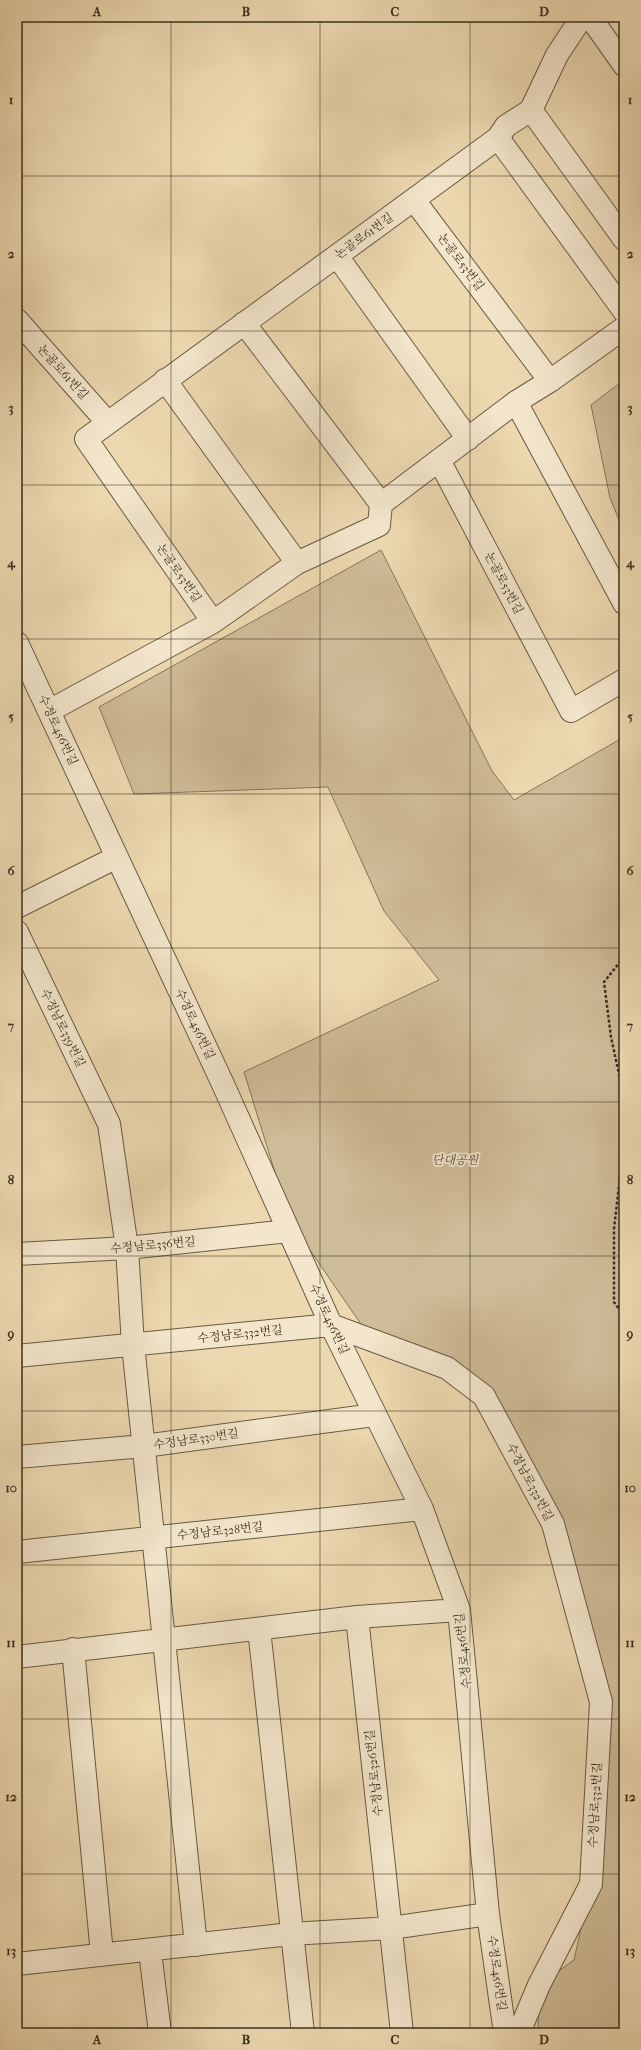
<svg xmlns="http://www.w3.org/2000/svg" width="641" height="2050" font-family="'IM FELL French Canon','Noto Serif KR',serif">
	<style>
		.green { fill: #cfbc98; stroke: #84765c }
		.lines { fill: none; stroke-linecap: round; stroke-linejoin: round }
		.minor-casing { stroke: #675a45; stroke-width: 24 }
		.path { stroke: #3a2f21; stroke-width: 2.5; stroke-dasharray: 3 2; stroke-linecap: butt }
		.minor { stroke: #f3e6cc; stroke-width: 22 }
		.grid { fill: none; stroke: #3a2f21; stroke-width: 1; stroke-opacity: 0.55 }
		.labels { text-anchor: middle; stroke-width: 4; stroke-linejoin: round; paint-order: stroke }
		.street-label { font-size: 12px; fill: #3a2f21; stroke: #f3e6cc }
		.park-label { font-size: 12px; font-style: italic; fill: #584b39; stroke: #f3e6cc }
		.neatline { fill: none; stroke: #3a2f21; stroke-width: 1.5 }
		.grid-label { font-size: 13px; text-anchor: middle; font-weight: bold; fill: #3a2f21 }
	</style>
	<rect width="100%" height="100%" fill="#edd9b0"/>
	<filter id="stains"><feTurbulence type="fractalNoise" baseFrequency=".005" numOctaves="4"/><feColorMatrix values="0 0 0 0 .2 0 0 0 0 .09 0 0 0 0 .02 0 0 0 .5 -.17"/></filter>
	<radialGradient id="worn" r=".72"><stop offset=".6" stop-color="#630" stop-opacity="0"/><stop offset="1" stop-color="#630" stop-opacity=".3"/></radialGradient>
	<path class="green" d="M 624,380 L 624,532 L 610,498 L 591,405 Z
		M 381,550 L 492,771 L 514,800 L 624,737 L 624,2033 L 538,2033 L 539,1985 L 574,1960 L 591,1884 L 601,1702 L 553,1524 L 484,1396 L 365,1330 L 290,1221 L 244,1072 L 439,980 L 384,911 L 328,787 L 134,794 L 99,707 Z"/>
	<g class="lines">
		<g class="minor-casing">
			<path id="minor" d="M 590,17 L 624,65
				M 531,110 L 624,239
				M 498,138 L 624,311
				M 414,200 L 550,381
				M 337,256 L 468,439
				M 17,320 L 108,423
				M 244,323 L 381,504
				M 165,380 L 297,563
				M 516,402 L 624,603
				M 439,460 L 571,711 L 624,680
				M 213,622 L 86,439 L 498,138 L 506,126 L 531,110 L 557,55 L 582,17
				M 17,643 L 222,1082 L 331,1325 L 422,1509 L 459,1610 L 488,1914 L 505,2033
				M 49,711 L 213,622 L 297,563 L 379,525 L 381,504 L 516,402 L 550,381 L 624,328
				M 17,907 L 117,857
				M 17,932 L 109,1124 L 127,1248 L 133,1345 L 196,1945
				M 17,1254 L 127,1248 L 289,1231
				M 17,1356 L 331,1325 L 447,1368 L 484,1396 L 553,1524 L 601,1702 L 591,1884 L 539,1985 L 523,2023 L 513,2033
				M 17,1457 L 144,1446 L 374,1415
				M 17,1552 L 422,1509
				M 357,1617 L 402,2033
				M 259,1629 L 303,2033
				M 73,1649 L 102,1954
				M 17,1657 L 357,1617 L 459,1610
				M 150,1951 L 160,2033
				M 17,1964 L 291,1934 L 391,1928 L 488,1914"/>
		</g>
		<path class="path" d="M 624,957 L 604,982 L 611,1037 L 624,1097
			M 624,1142 L 614,1229 L 614,1302 L 624,1316"/>
		<use href="#minor" class="minor"/>
	</g>
	<path class="grid" d="M 171,17 L 171,2033M 320,17 L 320,2033M 470,17 L 470,2033M 17,176 L 624,176M 17,331 L 624,331M 17,485 L 624,485M 17,639 L 624,639M 17,794 L 624,794M 17,948 L 624,948M 17,1102 L 624,1102M 17,1256 L 624,1256M 17,1411 L 624,1411M 17,1565 L 624,1565M 17,1719 L 624,1719M 17,1874 L 624,1874"/>
	<g class="labels">
		<g class="street-label">
			<text transform="translate(364 236) rotate(-36)" y="4">논골로61번길</text>
			<text transform="translate(461 262) rotate(53)" y="4">논골로53번길</text>
			<text transform="translate(63 372) rotate(48)" y="4">논골로61번길</text>
			<text transform="translate(179 573) rotate(55)" y="4">논골로53번길</text>
			<text transform="translate(504 583) rotate(62)" y="4">논골로53번길</text>
			<text transform="translate(58 730) rotate(65)" y="4">수정로456번길</text>
			<text transform="translate(195 1024) rotate(65)" y="4">수정로456번길</text>
			<text transform="translate(63 1028) rotate(64)" y="4">수정남로339번길</text>
			<text transform="translate(153 1245) rotate(-5)" y="4">수정남로336번길</text>
			<text transform="translate(329 1319) rotate(65)" y="4">수정로456번길</text>
			<text transform="translate(240 1334) rotate(-6)" y="4">수정남로332번길</text>
			<text transform="translate(196 1439) rotate(-8)" y="4">수정남로330번길</text>
			<text transform="translate(530 1482) rotate(62)" y="4">수정남로332번길</text>
			<text transform="translate(220 1531) rotate(-6)" y="4">수정남로328번길</text>
			<text transform="translate(463 1651) rotate(-96)" y="4">수정로456번길</text>
			<text transform="translate(374 1773) rotate(-96)" y="4">수정남로326번길</text>
			<text transform="translate(595 1805) rotate(-87)" y="4">수정남로332번길</text>
			<text transform="translate(497 1973) rotate(82)" y="4">수정로456번길</text>
		</g>
		<g class="park-label">
			<text x="455" y="1164">단대공원</text>
		</g>
	</g>
	<rect width="641" height="2050" fill="none" stroke="#edd9b0" stroke-width="44"/>
	<rect x="22" y="22" width="597" height="2006" class="neatline"/>
	<g class="grid-label">
		<text x="97" y="16">A</text>
		<text x="246" y="16">B</text>
		<text x="395" y="16">C</text>
		<text x="544" y="16">D</text>
		<text x="11" y="104">1</text>
		<text x="630" y="104">1</text>
		<text x="11" y="258">2</text>
		<text x="630" y="258">2</text>
		<text x="11" y="412">3</text>
		<text x="630" y="412">3</text>
		<text x="11" y="567">4</text>
		<text x="630" y="567">4</text>
		<text x="11" y="721">5</text>
		<text x="630" y="721">5</text>
		<text x="11" y="875">6</text>
		<text x="630" y="875">6</text>
		<text x="11" y="1030">7</text>
		<text x="630" y="1030">7</text>
		<text x="11" y="1184">8</text>
		<text x="630" y="1184">8</text>
		<text x="11" y="1338">9</text>
		<text x="630" y="1338">9</text>
		<text x="11" y="1492">10</text>
		<text x="630" y="1492">10</text>
		<text x="11" y="1647">11</text>
		<text x="630" y="1647">11</text>
		<text x="11" y="1801">12</text>
		<text x="630" y="1801">12</text>
		<text x="11" y="1955">13</text>
		<text x="630" y="1955">13</text>
		<text x="97" y="2044">A</text>
		<text x="246" y="2044">B</text>
		<text x="395" y="2044">C</text>
		<text x="544" y="2044">D</text>
	</g>
	<rect width="100%" height="100%" filter="url(#stains)"/>
	<rect width="100%" height="100%" fill="url(#worn)"/>
</svg>
